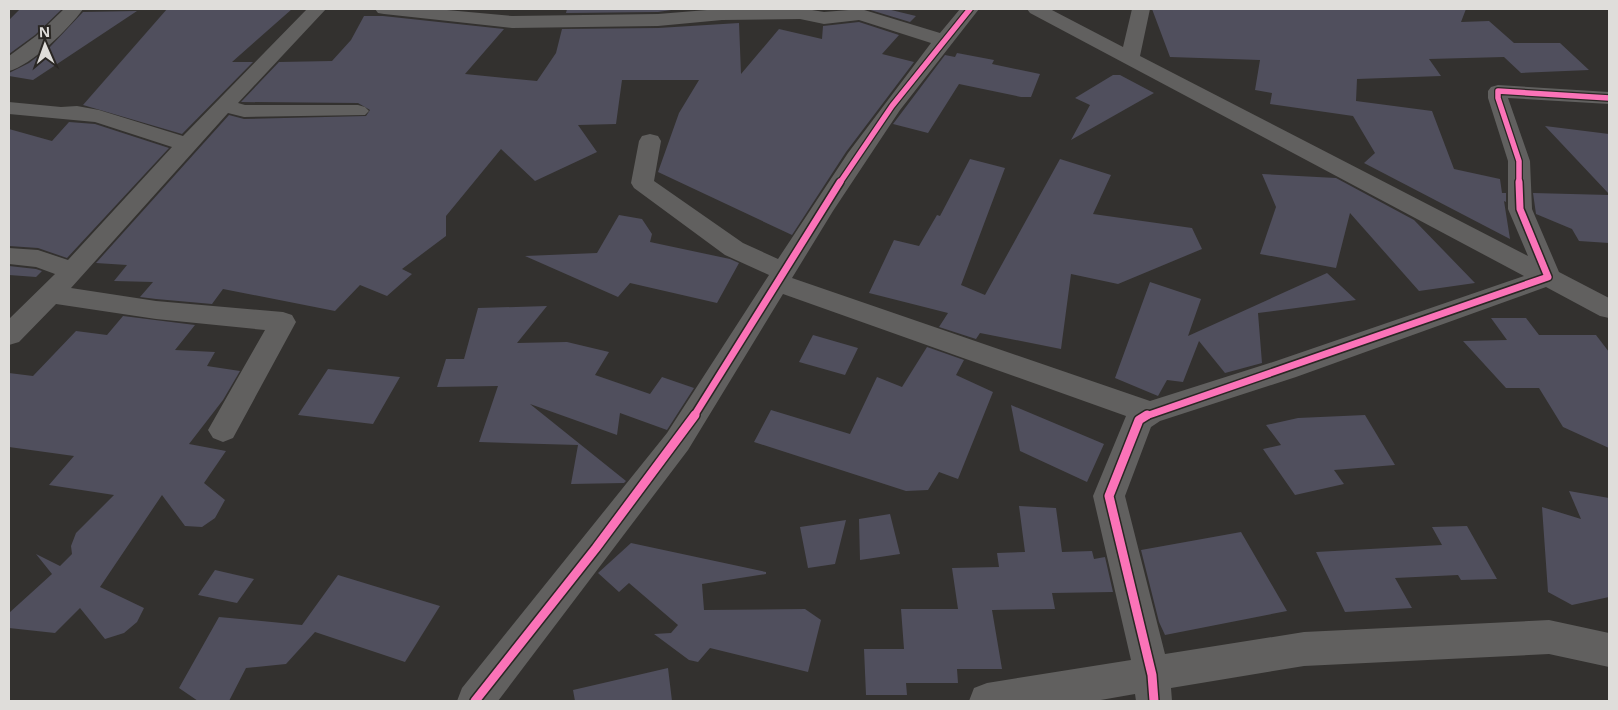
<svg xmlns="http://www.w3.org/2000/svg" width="1618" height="710" font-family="'Noto Sans',sans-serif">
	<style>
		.building { fill: #504f5d }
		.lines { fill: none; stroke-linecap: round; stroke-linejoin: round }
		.minor { fill: #61605f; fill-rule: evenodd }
		.cycleway-far2-casing { stroke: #2a2724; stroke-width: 8 }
		.cycleway-far1-casing { stroke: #2a2724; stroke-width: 10 }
		.cycleway-casing { stroke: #2a2724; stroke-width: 12 }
		.cycleway-far2 { stroke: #fb73b8; stroke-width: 5.5 }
		.cycleway-far1 { stroke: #fb73b8; stroke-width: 7 }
		.cycleway { stroke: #fb73b8; stroke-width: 9 }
	</style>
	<rect width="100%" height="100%" fill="#33312f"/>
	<path class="building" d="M 20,9 L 62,9 L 35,35 L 9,54 L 9,20 Z
		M 167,9 L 292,9 L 232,62 L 253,62 L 182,134 L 83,105 Z
		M 567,9 L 678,9 L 658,12 L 566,13 Z
		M 867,9 L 887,9 L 916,16 L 910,22 Z
		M 1152,9 L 1466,9 L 1461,22 L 1489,21 L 1514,43 L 1560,43 L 1589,70 L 1521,73 L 1504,57 L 1429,59 L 1441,76 L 1357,79 L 1356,101 L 1432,111 L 1454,169 L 1500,179 L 1502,193 L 1506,193 L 1506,202 L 1504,201 L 1510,239 L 1364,163 L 1375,153 L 1353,116 L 1270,104 L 1272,93 L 1255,90 L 1260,60 L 1170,57 Z
		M 137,11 L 33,80 L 9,76 L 9,73 L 29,63 L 50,47 L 83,12 Z
		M 364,16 L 383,16 L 504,29 L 465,74 L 537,81 L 556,53 L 562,29 L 658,28 L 739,23 L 741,74 L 779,29 L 822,39 L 823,26 L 859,22 L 899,35 L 882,54 L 914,62 L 846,152 L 792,235 L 658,172 L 679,113 L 699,80 L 622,80 L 616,124 L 578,125 L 597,152 L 535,181 L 501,149 L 446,216 L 446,236 L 402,269 L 412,274 L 387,296 L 360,285 L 335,311 L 223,289 L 212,304 L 156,299 L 140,297 L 153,282 L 114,281 L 127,265 L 96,263 L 229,115 L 244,119 L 366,116 L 370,110 L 358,103 L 241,102 L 279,62 L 332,61 L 351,40 Z
		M 957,53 L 994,60 L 992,64 L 1040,74 L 1031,97 L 1021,97 L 959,84 L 928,133 L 893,124 L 945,55 L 955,57 Z
		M 1113,75 L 1120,75 L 1154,93 L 1071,140 L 1090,105 L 1075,98 Z
		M 69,122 L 95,124 L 169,148 L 67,258 L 38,248 L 9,246 L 9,129 L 52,141 Z
		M 1545,126 L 1609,134 L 1609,194 Z
		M 970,159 L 1005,168 L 961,285 L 985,295 L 1060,159 L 1111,175 L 1093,214 L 1192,228 L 1202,249 L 1118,284 L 1071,274 L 1061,349 L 980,333 L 976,339 L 939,327 L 948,313 L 869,293 L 894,240 L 919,246 L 937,215 L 940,216 Z
		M 1262,174 L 1336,178 L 1414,220 L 1475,283 L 1419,291 L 1350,213 L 1336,268 L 1260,254 L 1276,207 Z
		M 1533,193 L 1609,195 L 1609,243 L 1579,241 L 1572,229 L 1536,214 Z
		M 619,215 L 642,219 L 652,234 L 650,242 L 730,259 L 739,263 L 717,303 L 630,283 L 618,297 L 525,256 L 597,253 Z
		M 9,266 L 36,269 L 42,271 L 36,277 L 9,275 Z
		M 1327,273 L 1356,300 L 1258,313 L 1262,363 L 1225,373 L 1199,341 L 1183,382 L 1167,380 L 1158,396 L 1115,378 L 1150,282 L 1201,299 L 1188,336 Z
		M 547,306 L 517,343 L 567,342 L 609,352 L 595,375 L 650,394 L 662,377 L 694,388 L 667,430 L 620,413 L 617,435 L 530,404 L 626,481 L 624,483 L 571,484 L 578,445 L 479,442 L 498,386 L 437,387 L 446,359 L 464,359 L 478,308 Z
		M 123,316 L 195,325 L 175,350 L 215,352 L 207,366 L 240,371 L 223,400 L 189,444 L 226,451 L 204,483 L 225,500 L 215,518 L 202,527 L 185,526 L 162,495 L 100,587 L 144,608 L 137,622 L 124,633 L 105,639 L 80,608 L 55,633 L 9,628 L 9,613 L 52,574 L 36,554 L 60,566 L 72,554 L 71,546 L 76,533 L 114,495 L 49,485 L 74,456 L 9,447 L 9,373 L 33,376 L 76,331 L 107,335 Z
		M 1491,318 L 1526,318 L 1539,335 L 1596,335 L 1609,352 L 1609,448 L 1563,427 L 1539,388 L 1506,388 L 1463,341 L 1507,340 Z
		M 813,335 L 858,348 L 845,375 L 799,362 Z
		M 927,347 L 964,360 L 956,375 L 993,392 L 958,479 L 939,472 L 928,490 L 906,491 L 754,442 L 771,410 L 850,434 L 877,377 L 902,387 Z
		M 328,369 L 400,377 L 373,424 L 298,415 Z
		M 1011,405 L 1104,444 L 1087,482 L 1020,451 Z
		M 1365,415 L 1395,465 L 1334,470 L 1344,484 L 1295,495 L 1263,449 L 1281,445 L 1266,425 L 1298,418 Z
		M 1569,491 L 1609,498 L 1609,597 L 1572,605 L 1548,592 L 1542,507 L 1581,519 Z
		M 1019,506 L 1056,508 L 1062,552 L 1092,551 L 1094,559 L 1105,557 L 1113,592 L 1052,593 L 1055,609 L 992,610 L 1002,669 L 957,669 L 958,683 L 906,683 L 907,695 L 866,695 L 864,649 L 904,649 L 901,609 L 958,609 L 952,568 L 999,567 L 997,553 L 1025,552 Z
		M 890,514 L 900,554 L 860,560 L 859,519 Z
		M 846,520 L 835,564 L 808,568 L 800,527 Z
		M 1467,526 L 1497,579 L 1461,580 L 1458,575 L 1395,578 L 1412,608 L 1345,612 L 1316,552 L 1442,545 L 1432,527 Z
		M 1241,532 L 1287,611 L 1165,635 L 1159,622 L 1141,550 Z
		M 631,543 L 766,572 L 766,574 L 702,584 L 704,610 L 805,609 L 821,620 L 808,672 L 710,648 L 698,662 L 689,660 L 654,634 L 671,633 L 678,625 L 629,583 L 619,592 L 598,573 Z
		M 215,570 L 254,579 L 237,603 L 198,595 Z
		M 338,575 L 440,606 L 405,662 L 315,632 L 286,664 L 246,668 L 229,701 L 198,701 L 179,688 L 219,617 L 302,625 Z
		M 668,668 L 672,701 L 575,701 L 573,690 Z"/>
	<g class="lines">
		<path class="minor" d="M 64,9 L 83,9 C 70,28 30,66 9,71 L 9,56 L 36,36 Z
			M 307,9 L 326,9 L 238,103 L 245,105 L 358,105 L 365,107 L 369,111 L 365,115 L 244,117 L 228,113 L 71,288 L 156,301 L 283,312 L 292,315 L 296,322 L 233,438 L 223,442 L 213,438 L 208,430 L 265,330 L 156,319 L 56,304 L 19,342 L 9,345 L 9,319 L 55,274 L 36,267 L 9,264 L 9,248 L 38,250 L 68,260 L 172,147 L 95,122 L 9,114 L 9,102 L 61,107 L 77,106 L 99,110 L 183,136 Z
			M 375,9 L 436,9 L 512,16 L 658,14 L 719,9 L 806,9 L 824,12 L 861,9 L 940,33 L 960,9 L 979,9 L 900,110 L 833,211 L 792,278 L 1150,401 L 1276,361 L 1524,276 L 1030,13 L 1027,9 L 1050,9 L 1123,47 L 1132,9 L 1150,9 L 1140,56 L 1528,256 L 1508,209 L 1508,161 L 1488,98 L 1488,91 L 1491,87 L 1498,85 L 1609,92 L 1609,104 L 1508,98 L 1530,161 L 1532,209 L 1559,272 L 1609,298 L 1609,318 L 1600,316 L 1546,287 L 1296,377 L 1160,421 L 1151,427 L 1125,496 L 1165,654 L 1304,632 L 1549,620 L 1609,633 L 1609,667 L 1549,654 L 1304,666 L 1171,688 L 1172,701 L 1136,701 L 1135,694 L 1095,701 L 969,701 L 974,688 L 987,683 L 1131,660 L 1093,496 L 1126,416 L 783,294 L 688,450 L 498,701 L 457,701 L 462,688 L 667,433 L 769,275 L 725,255 L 634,188 L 631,183 L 639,141 L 642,136 L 650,134 L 658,136 L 661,141 L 654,181 L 743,243 L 778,259 L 848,153 L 931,43 L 859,20 L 824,24 L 800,19 L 722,20 L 658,26 L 512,28 L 384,14 L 378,13 Z"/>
		<g class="cycleway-far2-casing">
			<path id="cycleway-far2" d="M 839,184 L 892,106 L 970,9
				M 1519,184 L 1519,161 L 1498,98 L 1498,91 L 1609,98"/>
		</g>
		<g class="cycleway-far1-casing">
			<path id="cycleway-far1" d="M 694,416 L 840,182
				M 1146,416 L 1548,277 L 1520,209 L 1519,182"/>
		</g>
		<g class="cycleway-casing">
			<path id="cycleway" d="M 1147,415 L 1139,420 L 1109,496 L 1152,675 L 1154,701
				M 475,701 L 596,548 L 695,415"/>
		</g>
		<use href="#cycleway-far2" class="cycleway-far2"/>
		<use href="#cycleway-far1" class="cycleway-far1"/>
		<use href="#cycleway" class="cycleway"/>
	</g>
	<rect width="1618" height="710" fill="none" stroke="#dfddda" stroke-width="20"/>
	<g transform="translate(45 45) rotate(358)" stroke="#2a2724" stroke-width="4" paint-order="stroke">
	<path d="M0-4L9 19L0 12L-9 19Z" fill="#dfddda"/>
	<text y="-8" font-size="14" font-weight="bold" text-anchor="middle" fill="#dfddda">N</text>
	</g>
</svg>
